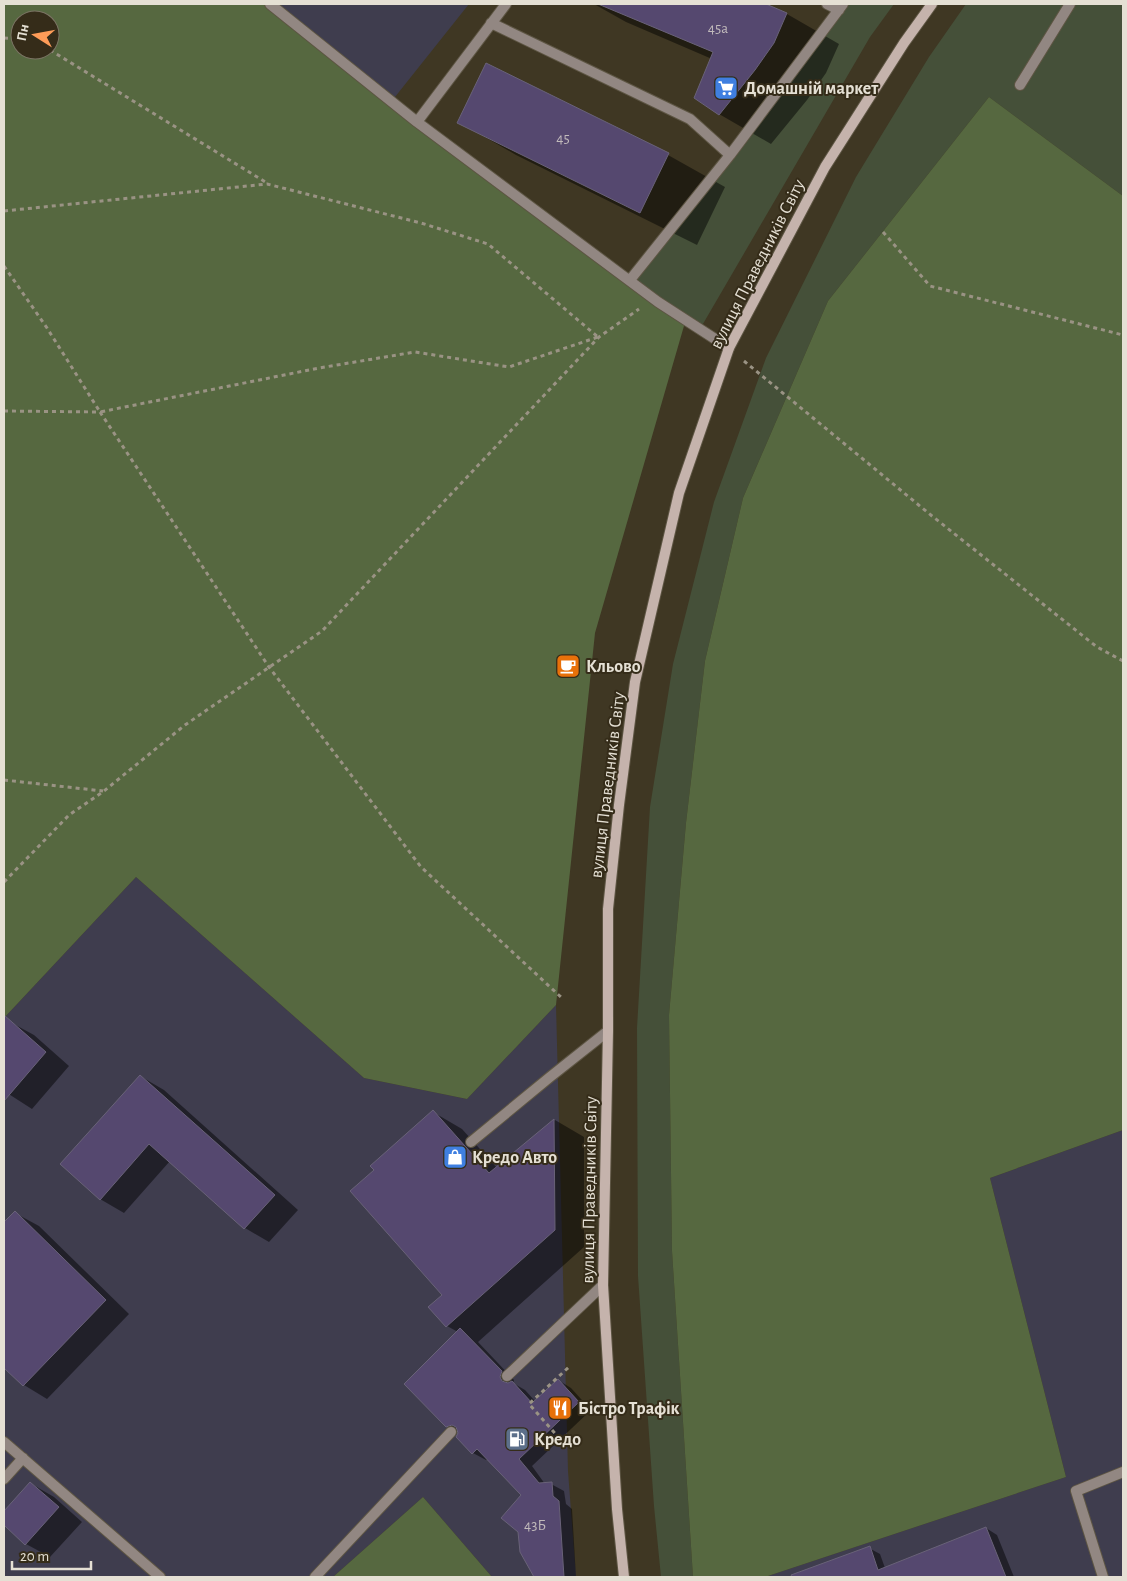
<svg xmlns="http://www.w3.org/2000/svg" width="1127" height="1581" font-family="'Alegreya Sans',sans-serif">
	<style>
		.industrial { fill: #3f3d4e }
		.green { fill: #455039 }
		.forest { fill: #566840; fill-rule: evenodd }
		.shadow { fill: #0007 }
		.building { fill: #55486f; stroke: #696278 }
		.lines { fill: none; stroke-linecap: round; stroke-linejoin: round }
		.lane-casing { stroke: #5d5543; stroke-width: 12 }
		.secondary-casing { stroke: #5d5543; stroke-width: 12 }
		.path { stroke: #9a9384; stroke-width: 3; stroke-dasharray: 4 4; stroke-linecap: butt }
		.lane { stroke: #928782; stroke-width: 10 }
		.secondary { stroke: #c5b3ac; stroke-width: 10 }
		.labels { text-anchor: middle; stroke-width: 4; stroke-linejoin: round; paint-order: stroke }
		.number-label { font-size: 15px; fill: #c1babb }
		.poi-label { font-size: 18px; font-weight: bold; fill: #e5e0d4; stroke: #352c19; text-anchor: start }
		.street-label { font-size: 18px; fill: #e5e0d4; stroke: #352c19 }
	</style>
	<rect width="100%" height="100%" fill="#3f3723"/>
	<path class="industrial" d="M 270,4 L 469,4 L 391,102 Z
		M 136,877 L 364,1078 L 467,1099 L 556,1005 L 568,1471 L 576,1577 L 492,1577 L 423,1497 L 333,1577 L 4,1577 L 4,1018 Z
		M 1123,1130 L 1123,1577 L 765,1577 L 1066,1477 L 990,1178 Z"/>
	<path class="green" d="M 843,4 L 894,4 L 870,37 L 700,329 L 630,280 Z
		M 966,4 L 1123,4 L 1123,196 L 989,97 L 828,301 L 743,498 L 705,661 L 686,823 L 669,1015 L 672,1251 L 693,1577 L 661,1577 L 654,1506 L 638,1276 L 637,1028 L 650,807 L 673,664 L 714,502 L 766,358 L 856,177 L 929,57 Z"/>
	<path class="forest" d="M 4,4 L 270,4 L 391,102 L 686,319 L 595,633 L 556,1005 L 467,1099 L 364,1078 L 136,877 L 4,1018 ZM 20,20 L 50,20 L 50,50 L 20,50 Z
		M 989,97 L 1123,196 L 1123,1130 L 990,1178 L 1066,1477 L 765,1577 L 693,1577 L 672,1251 L 669,1015 L 686,823 L 705,661 L 743,498 L 828,301 Z
		M 423,1497 L 492,1577 L 333,1577 Z"/>
	<path class="shadow" d="M 594,4 L 763,4 L 787,14 L 839,44 L 826,73 L 807,100 L 771,144 L 719,114 L 712,59 L 626,22 Z
		M 487,65 L 668,155 L 725,187 L 697,245 L 516,155 L 459,122 Z
		M 10,1022 L 34,1035 L 69,1066 L 32,1109 L 4,1091 L 4,1029 Z
		M 140,1076 L 164,1090 L 298,1210 L 269,1242 L 245,1228 L 170,1161 L 124,1213 L 100,1199 Z
		M 433,1112 L 462,1129 L 497,1168 L 555,1120 L 584,1137 L 584,1247 L 478,1342 L 514,1380 L 513,1383 L 525,1390 L 535,1401 L 558,1380 L 571,1388 L 591,1410 L 532,1466 L 545,1484 L 551,1484 L 564,1491 L 566,1504 L 572,1509 L 576,1577 L 535,1577 L 521,1552 L 523,1495 L 488,1459 L 486,1460 L 473,1453 L 457,1437 L 459,1433 L 447,1426 L 458,1332 L 447,1326 L 443,1295 L 375,1170 Z
		M 15,1213 L 39,1226 L 129,1314 L 47,1399 L 24,1385 L 4,1366 L 4,1224 Z
		M 30,1483 L 54,1497 L 82,1522 L 50,1557 L 26,1544 L 4,1523 L 4,1513 Z
		M 986,1528 L 997,1535 L 1014,1577 L 794,1577 L 793,1575 L 869,1548 L 880,1554 L 885,1568 Z"/>
	<path class="building" d="M 598,4 L 766,4 L 787,13 L 774,43 L 755,70 L 719,115 L 694,98 L 713,52 Z
		M 486,63 L 669,153 L 640,213 L 457,123 Z
		M 4,1015 L 46,1052 L 4,1101 Z
		M 140,1075 L 275,1195 L 244,1229 L 149,1144 L 100,1200 L 60,1164 Z
		M 433,1110 L 489,1173 L 554,1119 L 555,1230 L 446,1327 L 428,1307 L 442,1295 L 350,1191 L 374,1170 L 370,1166 Z
		M 15,1211 L 106,1300 L 23,1386 L 4,1368 L 4,1222 Z
		M 460,1328 L 502,1371 L 500,1377 L 502,1381 L 508,1383 L 512,1381 L 532,1403 L 558,1379 L 579,1402 L 519,1459 L 539,1483 L 552,1482 L 553,1496 L 559,1501 L 564,1577 L 534,1577 L 520,1552 L 518,1532 L 501,1518 L 521,1495 L 477,1449 L 472,1454 L 456,1437 L 458,1433 L 456,1427 L 452,1425 L 446,1427 L 404,1384 Z
		M 30,1482 L 59,1507 L 25,1545 L 4,1525 L 4,1511 Z
		M 986,1527 L 1006,1577 L 792,1577 L 791,1575 L 870,1546 L 878,1570 Z"/>
	<g class="lines">
		<g class="lane-casing">
			<path id="lane" d="M 270,4 L 417,122
				M 506,4 L 417,122 L 658,302 L 729,348
				M 827,4 L 839,10
				M 491,23 L 690,119 L 730,155
				M 1020,85 L 1070,4
				M 630,280 L 730,155 L 843,4
				M 471,1142 L 550,1077 L 608,1031
				M 507,1376 L 603,1285
				M 4,1442 L 160,1577
				M 4,1479 L 23,1458
				M 315,1577 L 451,1432
				M 1103,1577 L 1076,1491 L 1123,1472"/>
		</g>
		<g class="secondary-casing">
			<path id="secondary" d="M 624,1577 L 617,1509 L 603,1285 L 608,1031 L 608,909 L 619,805 L 635,682 L 679,493 L 729,348 L 825,167 L 904,43 L 932,4"/>
		</g>
		<path class="path" d="M 4,38 L 20,39
			M 50,50 L 267,183
			M 4,211 L 267,184 L 421,223 L 488,244 L 598,337
			M 883,232 L 930,286 L 1123,335
			M 4,266 L 47,328 L 100,412 L 319,368 L 415,352 L 509,367 L 598,337
			M 744,361 L 932,516 L 1097,647 L 1123,661
			M 4,411 L 100,412 L 269,667 L 421,867 L 563,999
			M 4,780 L 103,791
			M 4,882 L 69,815 L 104,791 L 185,725 L 322,631 L 599,337 L 639,309
			M 560,1439 L 529,1404 L 570,1366"/>
		<use href="#lane" class="lane"/>
		<use href="#secondary" class="secondary"/>
	</g>
	<defs>
		<g id="supermarket-square" transform="scale(1.25)"><rect x="-9" y="-9" width="18" height="18" rx="4" fill="#3f7fe0" stroke="#352c19"/><path d="M-6-5.5h2.5l.6 2H6L4.5 2H-2.5L-4.4-4H-6ZM-1.5 3.2a1.3 1.3 0 1 0 .1 0ZM3 3.2a1.3 1.3 0 1 0 .1 0Z" fill="#fff"/></g>
		<g id="cafe-square" transform="scale(1.25)"><rect x="-9" y="-9" width="18" height="18" rx="4" fill="#e8710a" stroke="#352c19"/><path d="M-5.5-4.5H6V0H3Q3 3.5 0 3.5H-2.5Q-5.5 3.5-5.5 0ZM3-3.2v2h1.7v-2ZM-6 4.5H4V6H-6Z" fill="#fff"/></g>
		<g id="shop-square" transform="scale(1.25)"><rect x="-9" y="-9" width="18" height="18" rx="4" fill="#3f7fe0" stroke="#352c19"/><path d="M-5-2.5h2.3a2.7 3.5 0 0 1 5.4 0H5L5.5 6h-11ZM-1.5-2.5h3a1.5 2.3 0 0 0-3 0Z" fill="#fff"/></g>
		<g id="restaurant-square" transform="scale(1.25)"><rect x="-9" y="-9" width="18" height="18" rx="4" fill="#e8710a" stroke="#352c19"/><path d="M-5-6h1v4h1v-4h1v4h1v-4h1v5L-1.5 .5V6h-2V.5L-5-1ZM5-6V6H3V1.5H1.5Q1.5-4 5-6Z" fill="#fff"/></g>
		<g id="fuel-square" transform="scale(1.25)"><rect x="-9" y="-9" width="18" height="18" rx="4" fill="#5c6f8a" stroke="#352c19"/><path d="M-5.5-6h7V0h2V4h1.3V-2.5L3-4.5l.8-.8L6-3V5H2.5V1h-1V6h-7ZM-4.2-4.7v3.2H.2V-4.7Z" fill="#fff"/></g>
	</defs>
	<g fill-rule="evenodd">
		<use href="#supermarket-square" x="726" y="88"/>
		<use href="#cafe-square" x="568" y="666"/>
		<use href="#shop-square" x="455" y="1157"/>
		<use href="#restaurant-square" x="560" y="1408"/>
		<use href="#fuel-square" x="517" y="1439"/>
	</g>
	<g class="labels">
		<g class="number-label">
			<text x="718" y="33">45а</text>
			<text x="563" y="143">45</text>
			<text x="535" y="1530">43Б</text>
		</g>
		<g class="poi-label">
			<text x="744" y="94">Домашній маркет</text>
			<text x="586" y="672">Кльово</text>
			<text x="472" y="1163">Кредо Авто</text>
			<text x="578" y="1414">Бістро Трафік</text>
			<text x="534" y="1445">Кредо</text>
		</g>
		<g class="street-label">
			<text transform="translate(757 264) rotate(-63)" y="6">вулиця Праведників Світу</text>
			<text transform="translate(607 785) rotate(-83)" y="6">вулиця Праведників Світу</text>
			<text transform="translate(589 1190) rotate(-89)" y="6">вулиця Праведників Світу</text>
		</g>
	</g>
	<rect width="1127" height="1581" fill="none" stroke="#e5e0d4" stroke-width="10"/>
	<g transform="translate(35 35) rotate(281)"><circle r="24" fill="#352c19" stroke="#7b7464"/>
	<path d="M0-4L9 19L0 12L-9 19Z" fill="#fe9c58"/>
	<text y="-8" font-size="14" font-weight="bold" text-anchor="middle" fill="#e5e0d4">Пн</text>
	</g>
	<path d="M12 1561v8h79v-8" fill="none" stroke="#e5e0d4" stroke-width="2.5"/>
	<text x="20" y="1561" font-size="15" fill="#e5e0d4" stroke="#352c19" stroke-width="4" paint-order="stroke">20 m</text>
</svg>
